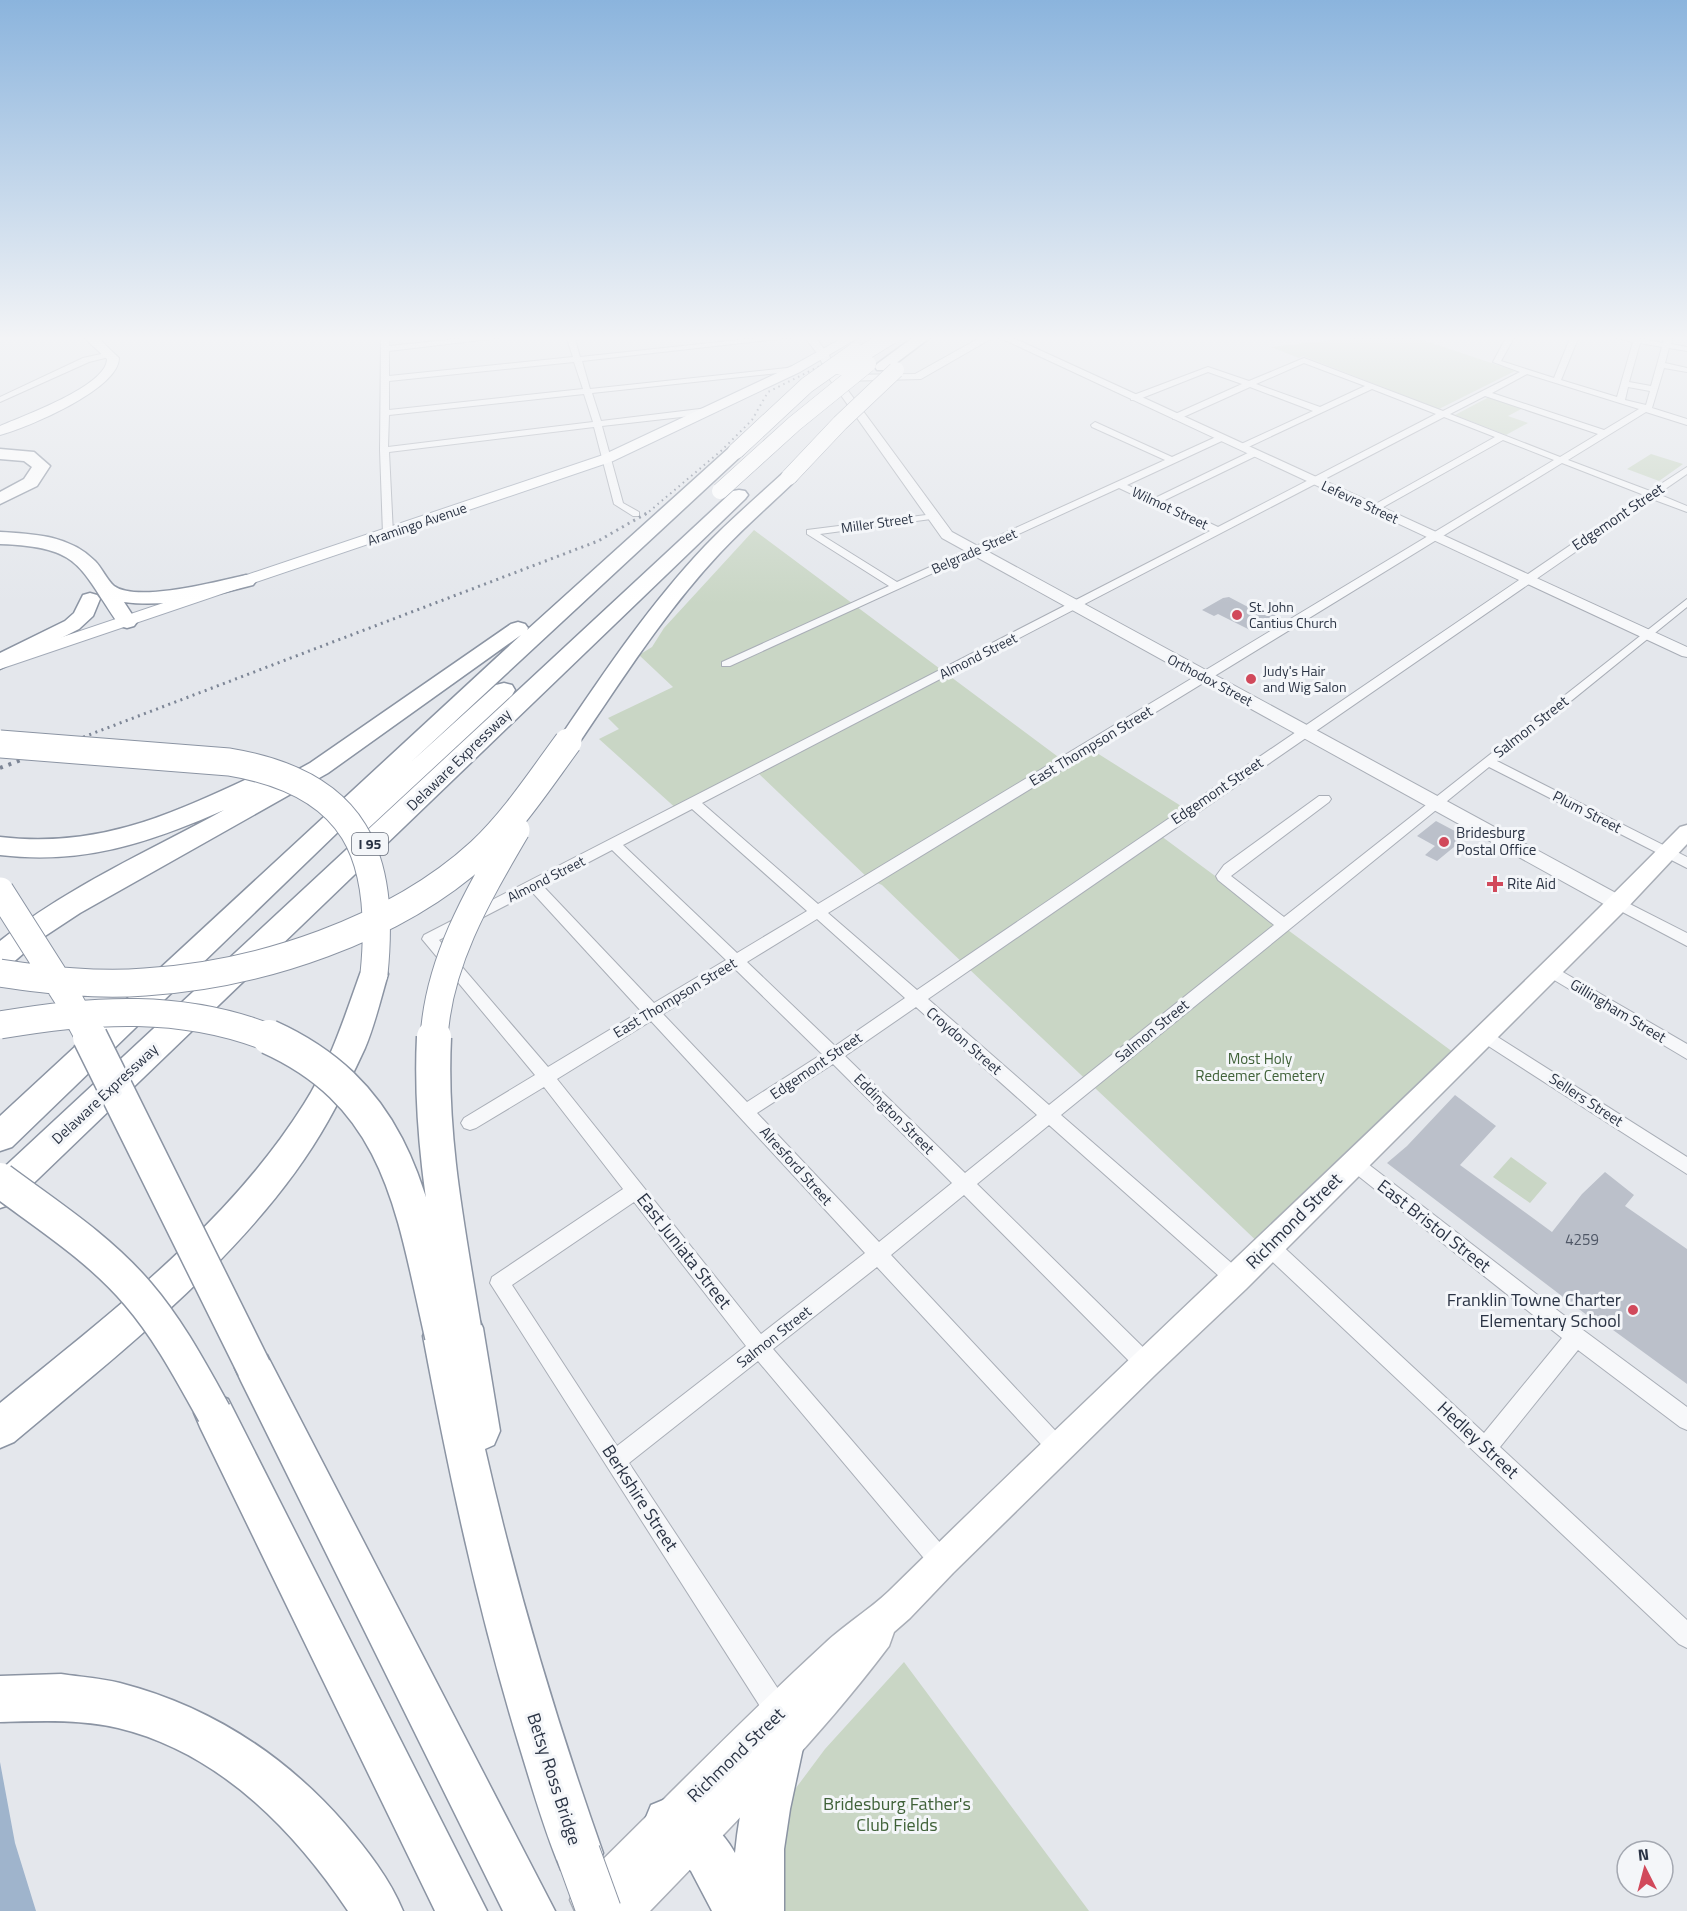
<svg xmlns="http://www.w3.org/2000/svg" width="1687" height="1911" font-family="'Titillium Web',sans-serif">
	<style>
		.green { fill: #c9d6c5 }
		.water { fill: #9fb4cc }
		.building { fill: #bbc0ca }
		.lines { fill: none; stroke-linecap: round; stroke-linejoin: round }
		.minor-casing { stroke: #a9aeb7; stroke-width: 2 }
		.tertiary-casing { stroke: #a9aeb7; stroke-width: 2 }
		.secondary-casing { stroke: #a9aeb7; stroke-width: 3 }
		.primary-casing { stroke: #a3abb8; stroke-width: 2 }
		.motorway-casing { stroke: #8b94a3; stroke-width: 3 }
		.minor { fill: #f7f8fa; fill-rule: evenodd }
		.tertiary { fill: #f7f8fa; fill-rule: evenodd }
		.secondary { fill: #fff; fill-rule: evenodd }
		.primary { fill: #fff; fill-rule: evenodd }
		.motorway { fill: #fff; fill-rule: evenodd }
		.rail-far2 { stroke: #7d8696; stroke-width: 2; stroke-dasharray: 1.5 4; stroke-linecap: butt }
		.rail-far1 { stroke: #7d8696; stroke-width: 3; stroke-dasharray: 2 4.5; stroke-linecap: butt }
		.rail { stroke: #7d8696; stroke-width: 4; stroke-dasharray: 3 6; stroke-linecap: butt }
		.motorway-bridge-far4-casing { stroke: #8b94a3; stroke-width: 17; stroke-linecap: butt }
		.motorway-bridge-far3-casing { stroke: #8b94a3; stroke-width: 22; stroke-linecap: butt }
		.motorway-bridge-far2-casing { stroke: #8b94a3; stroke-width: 29; stroke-linecap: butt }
		.motorway-bridge-far1-casing { stroke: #8b94a3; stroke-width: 37; stroke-linecap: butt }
		.motorway-bridge-casing { stroke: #8b94a3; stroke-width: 46; stroke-linecap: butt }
		.motorway-bridge-far4 { stroke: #fff; stroke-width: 16 }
		.motorway-bridge-far3 { stroke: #fff; stroke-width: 21 }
		.motorway-bridge-far2 { stroke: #fff; stroke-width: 27 }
		.motorway-bridge-far1 { stroke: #fff; stroke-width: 34 }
		.motorway-bridge { stroke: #fff; stroke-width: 44 }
		.poi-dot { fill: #d1495b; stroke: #f4f6f9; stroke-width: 2 }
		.labels { text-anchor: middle; stroke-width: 6; stroke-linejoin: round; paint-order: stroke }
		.far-street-label { font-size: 14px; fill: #2b3445; stroke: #f4f6f9 }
		.far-poi-label { font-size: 14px; fill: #2b3445; stroke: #f4f6f9; text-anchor: start }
		.shield { fill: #f4f6f9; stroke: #676e7b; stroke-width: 1.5 }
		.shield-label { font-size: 14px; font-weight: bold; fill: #2b3445 }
		.street-label { font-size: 15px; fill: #2b3445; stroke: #f4f6f9 }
		.poi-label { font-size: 15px; fill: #2b3445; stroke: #f4f6f9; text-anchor: start }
		.park-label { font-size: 15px; fill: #3f6138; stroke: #f4f6f9 }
		.near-number-label { font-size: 15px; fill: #4f5766 }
		.near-street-label { font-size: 18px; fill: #2b3445; stroke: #f4f6f9 }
		.near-poi-label { font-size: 18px; fill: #2b3445; stroke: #f4f6f9; text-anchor: end }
		.near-park-label { font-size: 18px; fill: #3f6138; stroke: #f4f6f9 }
	</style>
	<rect width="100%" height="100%" fill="#e4e7ec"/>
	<path class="green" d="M 1369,336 L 1411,336 L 1515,371 L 1439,409 L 1303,356 L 1299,358 L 1271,347 Z
		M 1489,397 L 1523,408 L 1508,416 L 1528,423 L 1506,435 L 1455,415 Z
		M 1651,454 L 1683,464 L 1659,481 L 1627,469 Z
		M 754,530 L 1065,762 L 1089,748 L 1189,811 L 1157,833 L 1461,1058 L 1265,1249 C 1138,1127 1008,1008 882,885 L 870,880 L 756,771 L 679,811 L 599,739 L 619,729 L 608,718 L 673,687 L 639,655 L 652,647 L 664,628 Z
		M 1511,1157 L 1547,1183 L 1530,1203 L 1493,1177 Z
		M 904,1662 L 1089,1911 L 774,1911 L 790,1796 L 825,1749 Z"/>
	<path class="water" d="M 0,1762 L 15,1843 L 36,1911 L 0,1911 Z"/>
	<path class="building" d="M 1229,597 L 1248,607 L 1253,604 L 1277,616 L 1252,631 L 1218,614 L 1214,616 L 1202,610 L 1223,598 Z
		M 1436,821 L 1466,837 L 1437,861 L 1425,855 L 1435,846 L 1417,836 Z
		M 1455,1095 L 1496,1126 L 1460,1165 L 1552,1232 L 1582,1194 L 1605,1172 L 1634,1195 L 1625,1206 L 1687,1249 L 1687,1384 L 1598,1319 L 1596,1322 L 1387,1163 L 1407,1146 Z"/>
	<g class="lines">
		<g class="minor-casing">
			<path id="minor" d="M 381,336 L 389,336 L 389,346 L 487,336 L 515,336 L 389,351 L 389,376 L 573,357 L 566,336 L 574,336 L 580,357 L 776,336 L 804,336 L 582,361 L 590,389 L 796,367 L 800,369 L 796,371 L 592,393 L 601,421 L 708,408 L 712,411 L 708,414 L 602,426 L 623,503 L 639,512 L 639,516 L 633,516 L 614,504 L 594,427 L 389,452 L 393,534 L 388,537 L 383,534 L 380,450 ZM 574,362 L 583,389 L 389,410 L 389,381 ZM 584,394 L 593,422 L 388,447 L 389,415 Z
				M 1507,336 L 1515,336 L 1501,361 L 1554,378 L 1571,336 L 1579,336 L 1561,380 L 1617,397 L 1633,342 L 1610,336 L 1628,336 L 1663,343 L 1665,336 L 1673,336 L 1671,344 L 1687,347 L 1687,351 L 1669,348 L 1665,363 L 1687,368 L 1687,372 L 1664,368 L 1652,408 L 1687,419 L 1687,425 L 1646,412 L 1568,460 L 1650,491 L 1687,467 L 1687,474 L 1658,494 L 1687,506 L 1687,512 L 1652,499 L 928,999 L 1049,1105 L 1274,925 L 1218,880 L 1216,876 L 1224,865 L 1319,796 L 1329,796 L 1331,799 L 1329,802 L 1231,876 L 1284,917 L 1687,599 L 1687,607 L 1497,761 L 1687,857 L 1687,868 L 1489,767 L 1061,1115 L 1243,1273 L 1245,1279 L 1243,1285 L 1236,1288 L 1229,1285 L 1049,1125 L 977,1184 L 1152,1356 L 1155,1363 L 1152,1370 L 1145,1373 L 1138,1370 L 964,1195 L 891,1255 L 1065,1441 L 1069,1448 L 1065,1455 L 1058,1459 L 1051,1455 L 877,1267 L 773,1349 L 949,1553 L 952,1561 L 949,1569 L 941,1572 L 933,1569 L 758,1361 L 629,1463 L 788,1704 L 791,1713 L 788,1722 L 779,1725 L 770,1722 L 490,1283 L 492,1277 L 623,1189 L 544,1087 L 476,1128 L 470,1130 L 464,1128 L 461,1123 L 464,1118 L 535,1075 L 422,939 L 424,935 L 1210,531 L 1119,488 L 730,666 L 722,666 L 722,662 L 889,586 L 807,534 L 807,530 L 934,514 L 936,516 L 931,519 L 820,534 L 897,582 L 1165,460 L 1092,427 L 1091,425 L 1095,422 L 1172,457 L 1218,436 L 1224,436 L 1224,440 L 1127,485 L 1155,498 L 1252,451 L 1258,451 L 1258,455 L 1163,501 L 1218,527 L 1436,414 L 1372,389 L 1242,450 L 1238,447 L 1239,445 L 1313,411 L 1250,387 L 1179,419 L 1173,419 L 1173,415 L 1242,384 L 1208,372 L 1137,400 L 1131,400 L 1131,396 L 1208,367 L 1249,381 L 1304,358 L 1443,411 L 1520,372 L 1493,362 ZM 1640,343 L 1662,347 L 1651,386 L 1629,382 ZM 1304,363 L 1365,386 L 1320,407 L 1256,384 ZM 1527,374 L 1639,409 L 1604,430 L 1492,393 ZM 1628,387 L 1650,391 L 1646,405 L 1625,400 ZM 1485,396 L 1598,434 L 1560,457 L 1450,414 ZM 1444,417 L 1495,437 L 1372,506 L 1372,510 L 1378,510 L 1503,440 L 1554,460 L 818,904 L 702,803 ZM 1562,463 L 1644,495 L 917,990 L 828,913 ZM 692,809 L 807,911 L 737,953 L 623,845 ZM 612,850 L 726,960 L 654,1003 L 543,886 ZM 532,892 L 641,1011 L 548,1067 L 439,940 ZM 817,919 L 905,998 L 835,1046 L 747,962 ZM 735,969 L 822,1054 L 747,1102 L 663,1014 ZM 916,1007 L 1037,1115 L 965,1173 L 845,1056 ZM 651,1021 L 865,1253 L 761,1334 L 557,1079 ZM 833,1064 L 952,1183 L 879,1242 L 757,1113 ZM 634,1202 L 746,1346 L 617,1446 L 512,1285 Z
				M 110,352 L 114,354 L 113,356 L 89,362 L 0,402 L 0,397 L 83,358 Z
				M 1618,898 L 1687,933 L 1687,946 L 1613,907 L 1611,903 L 1613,899 Z
				M 1549,964 L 1687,1044 L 1687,1059 L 1544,974 L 1541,970 L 1544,966 Z
				M 1485,1029 L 1687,1157 L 1687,1174 L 1479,1040 L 1477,1035 L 1479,1030 Z
				M 1353,1154 L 1359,1157 L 1583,1330 L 1687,1407 L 1687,1430 L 1680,1427 L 1578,1350 L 1500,1447 L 1687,1620 L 1687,1648 L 1679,1644 L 1262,1252 L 1260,1246 L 1262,1240 L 1269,1237 L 1276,1240 L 1484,1433 L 1562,1338 L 1347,1167 L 1344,1162 L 1347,1157 Z"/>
		</g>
		<g class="tertiary-casing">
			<path id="tertiary" d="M 804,336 L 814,336 L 829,355 L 837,375 L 915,374 L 983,336 L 1009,336 L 1687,647 L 1687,657 L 1682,656 L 996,336 L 921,379 L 841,381 L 952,532 L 1625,898 L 1627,903 L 1625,908 L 1618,910 L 1611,908 L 942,538 L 828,377 L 819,356 Z"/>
		</g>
		<g class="secondary-casing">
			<path id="secondary" d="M 1687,825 L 1687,844 L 1626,909 L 1246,1289 L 1156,1374 L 953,1573 L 910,1618 L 894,1632 L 889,1646 C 817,1742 732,1825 650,1911 L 575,1911 L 570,1900 L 576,1886 C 658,1806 739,1722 824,1644 C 844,1625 869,1610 889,1591 C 1151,1334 1422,1088 1680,827 Z"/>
		</g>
		<g class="primary-casing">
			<path id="primary" d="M 82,336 L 96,336 L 119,358 C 119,389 27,428 0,435 L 0,426 C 23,416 107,386 107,359 Z
				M 846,336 L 861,336 L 800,372 L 613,461 L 0,669 L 0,658 L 603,455 L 792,366 Z"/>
		</g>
		<g class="motorway-casing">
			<path id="motorway" d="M 915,336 L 932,336 L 887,370 L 877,370 L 875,367 L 877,364 Z
				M 736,446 L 742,447 L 744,451 L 742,455 L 411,762 L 496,685 L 504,683 L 512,685 L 515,690 L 512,695 L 361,835 L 352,838 L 343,835 L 340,830 L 12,1147 L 0,1151 L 0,1116 L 521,635 L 328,773 L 80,913 L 39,940 L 10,965 L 0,968 L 0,941 C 67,887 149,851 224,810 C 149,843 83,865 0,855 L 0,837 C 95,848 163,818 247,779 L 256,777 L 265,779 L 268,786 L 310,763 L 511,624 L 518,622 L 525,624 L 528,628 L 527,630 L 730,447 Z
				M 0,449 L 34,452 L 50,466 L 37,486 L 0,504 L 0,492 L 24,479 L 32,467 L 24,461 L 0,459 Z
				M 789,472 L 795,473 L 798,477 L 795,481 C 770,505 743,528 719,554 C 665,612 623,678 579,743 L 571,745 L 563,743 L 559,738 L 563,733 C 607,668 651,603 705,546 C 730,520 757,497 783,473 Z
				M 739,490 L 745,491 L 748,495 L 745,499 L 12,1204 L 0,1208 L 0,1171 L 733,491 Z
				M 0,532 C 34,534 69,535 95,561 C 102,568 107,580 114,586 C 137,603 219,581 246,575 L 253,577 L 256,581 L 253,585 C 211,596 168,608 124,602 L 137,622 L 134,626 L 127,628 L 120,626 C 78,566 82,547 0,544 Z
				M 90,593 L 97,595 L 100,599 L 93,616 L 79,629 L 0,669 L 0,653 L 65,621 L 74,613 L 83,595 Z
				M 374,963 L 384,966 L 388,974 C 381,998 375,1024 365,1048 C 354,1072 341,1098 328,1121 C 258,1246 122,1351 14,1442 L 0,1448 L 0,1403 C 110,1313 228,1225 304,1104 C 330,1063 344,1019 360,974 L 364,966 Z
				M 464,1310 L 477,1315 L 483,1328 L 500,1431 L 494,1445 L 485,1449 C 516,1586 556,1720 603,1853 L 595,1870 L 578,1878 L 561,1870 C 544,1830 532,1787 519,1745 C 478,1611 449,1474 423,1336 L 429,1323 L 442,1318 L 449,1320 L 451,1315 Z
				M 254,1349 L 267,1355 L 555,1911 L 503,1911 L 241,1381 L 235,1368 L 241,1355 Z
				M 214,1393 L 228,1399 L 487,1911 L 435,1911 L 200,1427 L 194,1413 L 200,1399 Z
				M 61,1674 C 80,1677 101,1678 120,1683 C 209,1706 285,1755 345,1824 C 367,1850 390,1879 403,1911 L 348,1911 C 293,1829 218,1752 118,1728 C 79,1719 40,1721 0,1722 L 0,1676 Z
				M 780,1725 L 797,1731 L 803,1748 L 790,1809 L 784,1849 L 784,1911 L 712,1911 L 691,1871 L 651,1839 L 644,1822 L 651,1805 L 668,1798 C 696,1809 720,1826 735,1853 C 739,1813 748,1769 763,1731 Z"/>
		</g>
		<use href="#minor" class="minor"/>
		<use href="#tertiary" class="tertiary"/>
		<use href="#secondary" class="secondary"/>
		<use href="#primary" class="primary"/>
		<use href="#motorway" class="motorway"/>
		<path class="rail-far2" d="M 645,515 L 722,450 L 752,420 L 768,392 L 880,336"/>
		<path class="rail-far1" d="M 65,744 L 598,541 L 647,513"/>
		<path class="rail" d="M 0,768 L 68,742"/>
		<g class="motorway-bridge-far4-casing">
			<path id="motorway-bridge-far4" d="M 841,367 L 891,336
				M 736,451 L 807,385 L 855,351
				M 789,477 L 840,423 L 896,370
				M 720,491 L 794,424 L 868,364"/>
		</g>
		<g class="motorway-bridge-far3-casing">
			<path id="motorway-bridge-far3" d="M 567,744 L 571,738"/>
		</g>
		<g class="motorway-bridge-far2-casing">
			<path id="motorway-bridge-far2" d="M 0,744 L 229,762 C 356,783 386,855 374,974
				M 0,891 L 68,998 L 90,1039
				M 0,973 C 48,980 96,986 145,982 C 259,975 395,930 480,852 C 514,820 540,780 568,742
				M 0,1025 C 92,1009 184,1003 272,1039
				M 434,1039 C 438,962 478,895 516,830"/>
		</g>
		<g class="motorway-bridge-far1-casing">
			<path id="motorway-bridge-far1" d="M 90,1037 L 254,1368
				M 269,1037 C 402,1097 413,1210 442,1336
				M 434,1037 C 429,1136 448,1231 464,1328
				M 0,1180 C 47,1215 99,1248 138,1294 C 169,1330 191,1372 214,1413"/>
		</g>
		<g class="motorway-bridge-casing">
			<path id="motorway-bridge" d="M 578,1853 L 599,1911"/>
		</g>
		<use href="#motorway-bridge-far4" class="motorway-bridge-far4"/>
		<use href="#motorway-bridge-far3" class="motorway-bridge-far3"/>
		<use href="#motorway-bridge-far2" class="motorway-bridge-far2"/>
		<use href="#motorway-bridge-far1" class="motorway-bridge-far1"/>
		<use href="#motorway-bridge" class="motorway-bridge"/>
	</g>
	<linearGradient id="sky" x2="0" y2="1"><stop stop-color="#8bb4dd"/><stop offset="0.56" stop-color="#f3f4f6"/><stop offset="1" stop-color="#f3f4f6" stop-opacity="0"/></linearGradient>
	<rect width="1687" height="604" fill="url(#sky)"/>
	<g class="poi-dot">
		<circle cx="1237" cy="615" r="6"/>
		<circle cx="1251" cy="679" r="6"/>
		<circle cx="1444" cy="842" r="6"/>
		<path d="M1492 875h6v6h6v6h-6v6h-6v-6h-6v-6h6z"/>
		<circle cx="1633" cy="1310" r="6"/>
	</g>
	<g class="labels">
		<g class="far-street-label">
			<text transform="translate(1360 502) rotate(25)" y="5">Lefevre Street</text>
			<text transform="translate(1170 508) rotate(25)" y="5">Wilmot Street</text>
			<text transform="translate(877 523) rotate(-8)" y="5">Miller Street</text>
			<text transform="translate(417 524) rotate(-19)" y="5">Aramingo Avenue</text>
			<text transform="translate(974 551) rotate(-24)" y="5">Belgrade Street</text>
			<text transform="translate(978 656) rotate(-27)" y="5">Almond Street</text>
			<text transform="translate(1210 680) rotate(28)" y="5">Orthodox Street</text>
			<text transform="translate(546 879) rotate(-27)" y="5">Almond Street</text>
		</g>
		<g class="far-poi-label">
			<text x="1249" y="612">St. John<tspan x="1249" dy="16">Cantius Church</tspan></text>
			<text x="1263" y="676">Judy's Hair<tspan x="1263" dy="16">and Wig Salon</tspan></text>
		</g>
		<rect class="shield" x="352" y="833" width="36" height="22" rx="4.5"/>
		<g class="shield-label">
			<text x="370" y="849">I 95</text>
		</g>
		<g class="street-label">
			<text transform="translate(1618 517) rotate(-34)" y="5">Edgemont Street</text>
			<text transform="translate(1531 727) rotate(-38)" y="5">Salmon Street</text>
			<text transform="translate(1091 746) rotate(-31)" y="5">East Thompson Street</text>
			<text transform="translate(459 760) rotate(-44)" y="5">Delaware Expressway</text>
			<text transform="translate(1217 791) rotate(-34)" y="5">Edgemont Street</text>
			<text transform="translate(1587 812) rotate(27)" y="5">Plum Street</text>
			<text transform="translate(675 998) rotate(-31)" y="5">East Thompson Street</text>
			<text transform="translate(1618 1011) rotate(31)" y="5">Gillingham Street</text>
			<text transform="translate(1152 1031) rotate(-39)" y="5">Salmon Street</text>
			<text transform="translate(964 1041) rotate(41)" y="5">Croydon Street</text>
			<text transform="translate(816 1066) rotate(-34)" y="5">Edgemont Street</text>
			<text transform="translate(105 1094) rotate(-43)" y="5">Delaware Expressway</text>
			<text transform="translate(1586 1100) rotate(33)" y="5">Sellers Street</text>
			<text transform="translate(894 1114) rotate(45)" y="5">Eddington Street</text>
			<text transform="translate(796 1166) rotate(48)" y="5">Alresford Street</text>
			<text transform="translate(774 1337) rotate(-38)" y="5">Salmon Street</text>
		</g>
		<g class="poi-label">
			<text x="1456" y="838">Bridesburg<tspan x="1456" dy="17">Postal Office</tspan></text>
			<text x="1507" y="889">Rite Aid</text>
		</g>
		<g class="park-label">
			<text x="1260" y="1064">Most Holy<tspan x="1260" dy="17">Redeemer Cemetery</tspan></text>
		</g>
		<g class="near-number-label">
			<text x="1582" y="1245">4259</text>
		</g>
		<g class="near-street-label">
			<text transform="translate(1294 1221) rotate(-45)" y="6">Richmond Street</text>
			<text transform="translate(1434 1226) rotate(38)" y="6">East Bristol Street</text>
			<text transform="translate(684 1251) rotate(52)" y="6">East Juniata Street</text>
			<text transform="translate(1478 1440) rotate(43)" y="6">Hedley Street</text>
			<text transform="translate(640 1498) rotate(57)" y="6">Berkshire Street</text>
			<text transform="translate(736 1755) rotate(-44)" y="6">Richmond Street</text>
			<text transform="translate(554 1779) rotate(72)" y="6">Betsy Ross Bridge</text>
		</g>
		<g class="near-poi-label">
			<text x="1621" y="1306">Franklin Towne Charter<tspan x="1621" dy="21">Elementary School</tspan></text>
		</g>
		<g class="near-park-label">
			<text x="897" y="1810">Bridesburg Father's<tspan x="897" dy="21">Club Fields</tspan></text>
		</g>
	</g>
	<g transform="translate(1645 1869) rotate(354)"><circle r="28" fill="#f4f6f9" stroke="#a4a8b1" stroke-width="1.5"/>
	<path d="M0-4.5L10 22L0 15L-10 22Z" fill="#d1495b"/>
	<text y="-9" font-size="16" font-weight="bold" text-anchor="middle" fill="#2b3445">N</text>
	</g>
</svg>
